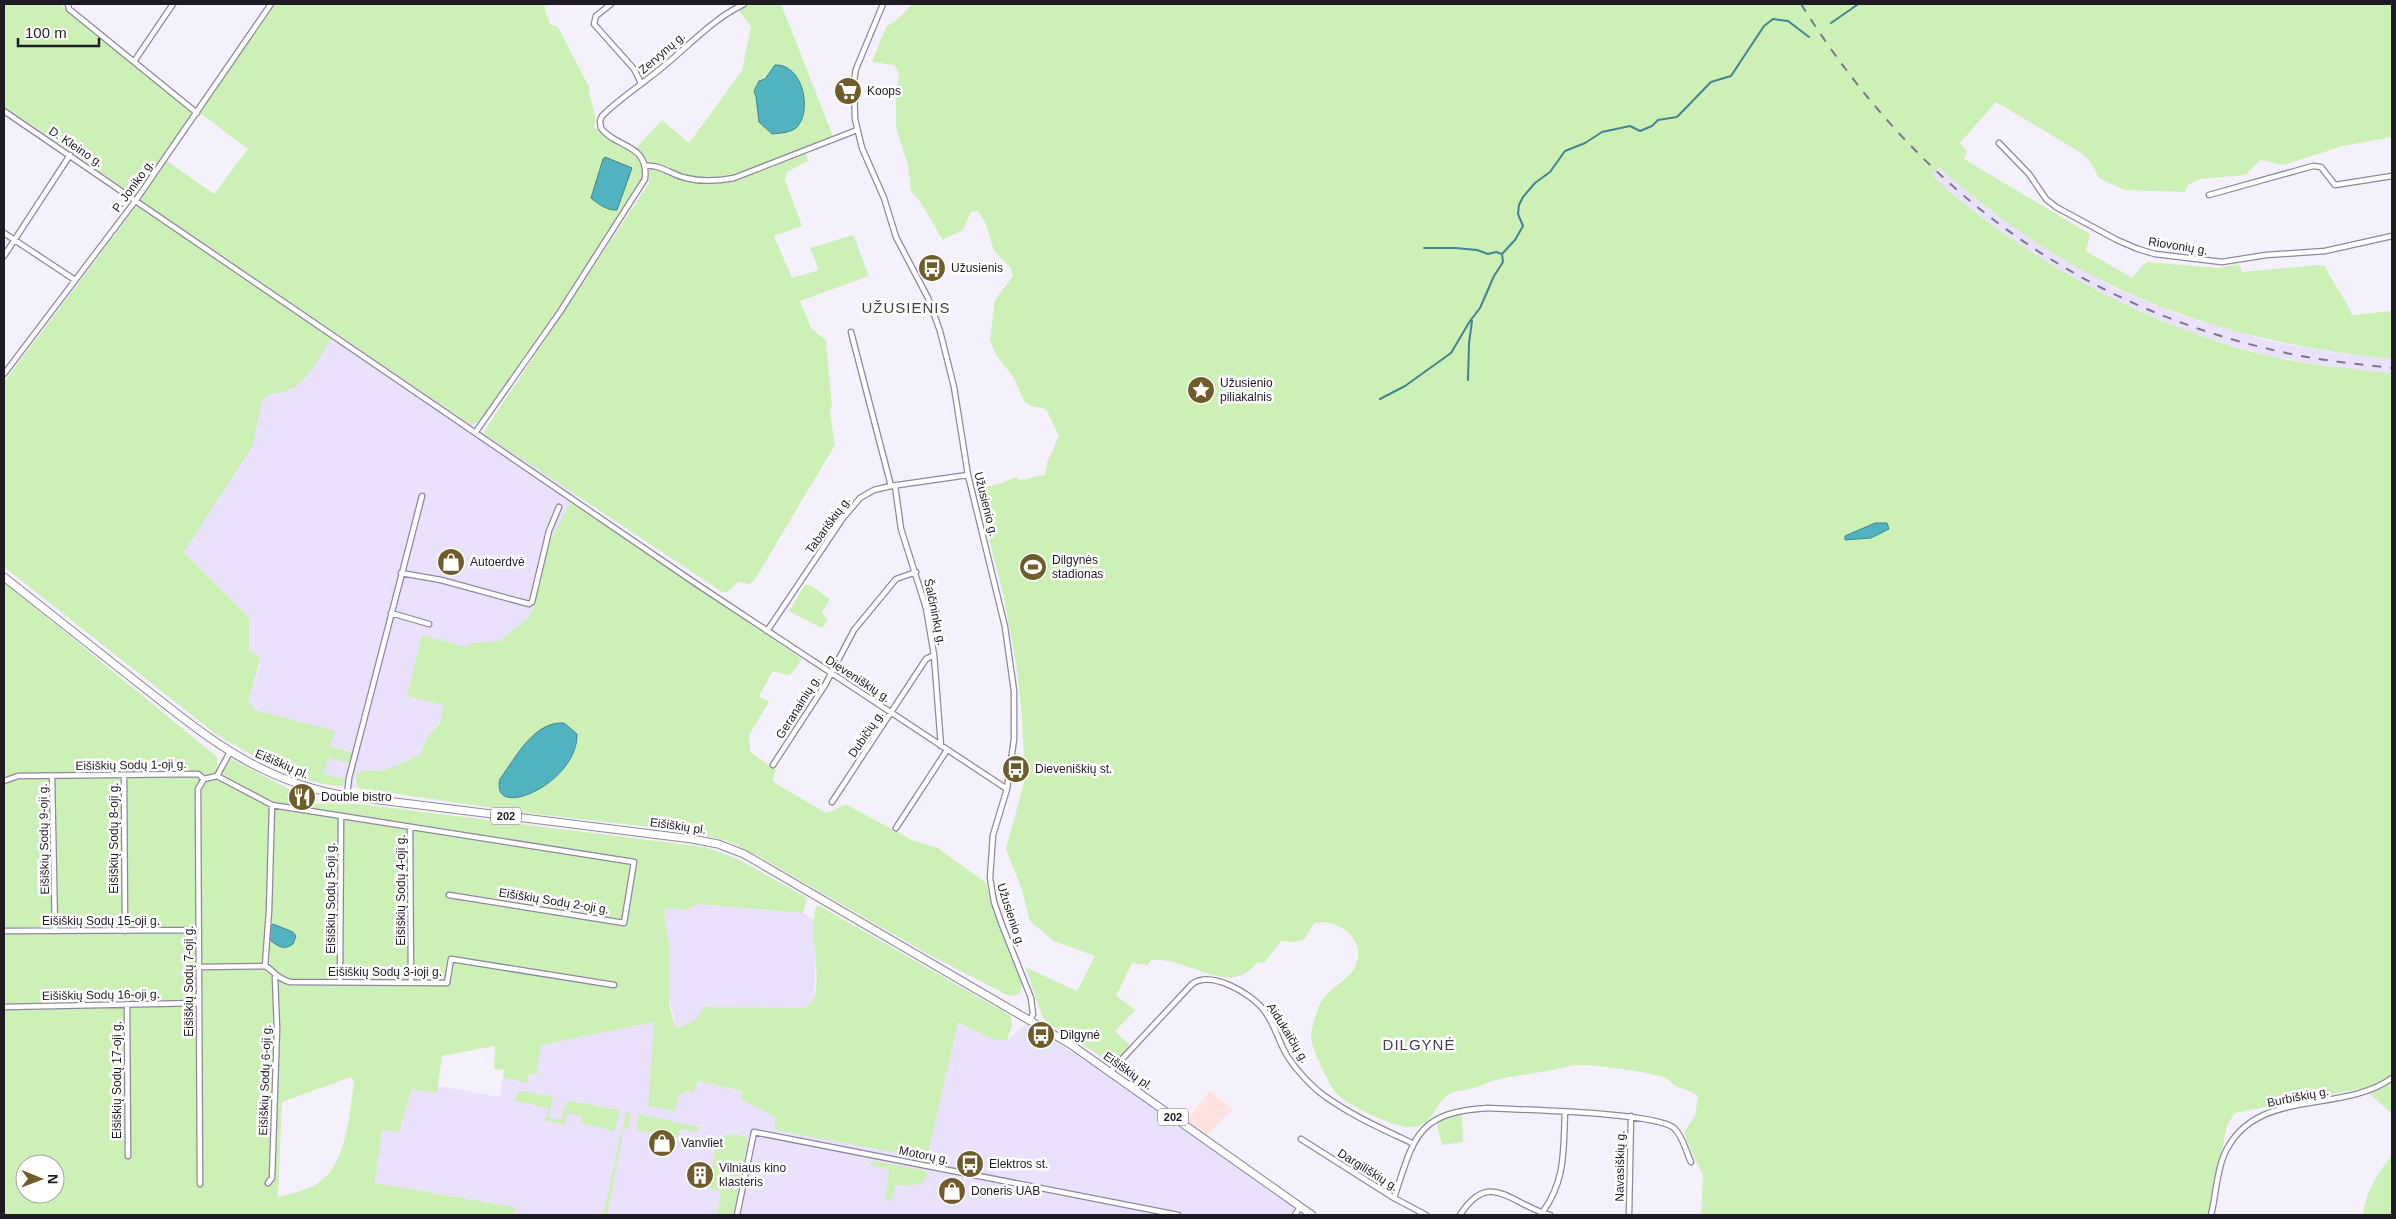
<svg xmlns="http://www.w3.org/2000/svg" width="2396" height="1219" font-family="Helvetica,sans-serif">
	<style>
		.commercial { fill: #fde2e0 }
		.built { fill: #eae1fd }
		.green { fill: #cdf0b6; fill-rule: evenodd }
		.water { fill: #51b3bf; stroke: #428591 }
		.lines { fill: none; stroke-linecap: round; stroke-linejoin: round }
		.stream { stroke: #428591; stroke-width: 2 }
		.street-casing { stroke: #8f87a1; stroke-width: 7 }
		.primary-casing { stroke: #8f87a1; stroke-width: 9 }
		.street { stroke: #fff; stroke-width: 4.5 }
		.primary { stroke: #fff; stroke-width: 7 }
		.rail { stroke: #7d7984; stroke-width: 2; stroke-dasharray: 9 9; stroke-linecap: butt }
		.labels { text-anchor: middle; stroke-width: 5; stroke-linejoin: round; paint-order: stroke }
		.shield { fill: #fff; stroke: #625f66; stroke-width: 1 }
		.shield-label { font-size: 11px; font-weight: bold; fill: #1f1b25 }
		.street-label { font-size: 12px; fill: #1f1b25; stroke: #fff }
		.poi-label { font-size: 12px; fill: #1f1b25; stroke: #fff; text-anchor: start }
		.quarter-label { font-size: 15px; letter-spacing: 1px; fill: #453d53; stroke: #fff }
	</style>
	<rect width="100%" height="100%" fill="#f5f1fc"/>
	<path class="commercial" d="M 1210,1091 L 1233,1110 L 1207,1135 L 1187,1120 Z"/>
	<path class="built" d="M 1810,4 L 1988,209 L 2036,242 L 2112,287 L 2179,315 L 2273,342 L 2334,353 L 2392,359 L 2392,373 L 2331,367 L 2265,355 L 2191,333 L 2108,297 L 2033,254 L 1974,211 L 1941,184 L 1916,159 Z
		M 336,333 L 576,495 L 548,543 L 533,609 L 529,617 L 507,637 L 494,643 L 444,705 L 439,725 L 429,734 L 420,755 L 383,771 L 362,770 L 354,782 L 357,788 L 342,786 L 345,779 L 324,774 L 327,758 L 353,752 L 330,746 L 254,710 L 249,700 L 260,665 L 257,655 L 249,651 L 249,617 L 184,552 L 252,445 L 262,400 L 266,396 L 291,390 Z
		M 698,904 L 803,913 L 814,919 L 815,979 L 814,998 L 810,1004 L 802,1008 L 705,1007 L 700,1017 L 687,1025 L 675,1027 L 673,1012 L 669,1004 L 670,949 L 664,912 L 666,908 L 685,910 Z
		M 654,1022 L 678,1095 L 689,1091 L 694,1091 L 698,1081 L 742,1091 L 741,1099 L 775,1117 L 775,1130 L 928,1154 L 958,1023 L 994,1040 L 1007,1040 L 1026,1024 L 1087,1062 L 1306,1215 L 733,1215 L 748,1141 L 745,1136 L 719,1146 L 718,1149 L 708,1188 L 722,1191 L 717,1215 L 513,1215 L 514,1207 L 375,1183 L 382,1129 L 399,1132 L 412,1089 L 437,1093 L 438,1086 L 500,1097 L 503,1078 L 528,1082 L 540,1045 Z"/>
	<path class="green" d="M 4,4 L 63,4 L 62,6 L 194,114 L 164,159 L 214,194 L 248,149 L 200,113 L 273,6 L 271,4 L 554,4 L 544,6 L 550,24 L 558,27 L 589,87 C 588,101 599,113 594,127 C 613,144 651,151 641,183 L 565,299 L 480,422 L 471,425 L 336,333 C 322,350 311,379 291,389 C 281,395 270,391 262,400 L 253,445 L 184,552 L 249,617 L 249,651 L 257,655 L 260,660 L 249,700 L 255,710 L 335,731 L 330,746 L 353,753 L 351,764 L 328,758 L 324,774 L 346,779 L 342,786 C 308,787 247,753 217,735 L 4,567 L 4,382 L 141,200 L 4,106 Z
		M 753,4 L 781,4 L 833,136 L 804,148 L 808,161 L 787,172 L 785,180 L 802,226 L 774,236 L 792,278 L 819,270 L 810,248 L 853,235 L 869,276 L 800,301 L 811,328 L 826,340 L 832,407 L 830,412 L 835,445 L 754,581 L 749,584 L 738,582 L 727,592 L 722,592 L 483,433 L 649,183 L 649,167 L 636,148 L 662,120 L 689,143 L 742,71 L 751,26 L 738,10 ZM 772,69 L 800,81 L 803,105 L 802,118 L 758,115 L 756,97 L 759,81 L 765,79 Z
		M 912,4 L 2392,4 L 2392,137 L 2343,146 L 2284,165 C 2275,164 2269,160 2260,160 L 2246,175 L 2200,179 L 2188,185 L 2185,192 L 2124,190 L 2099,178 L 2091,163 L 2083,154 L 1996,102 L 1960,143 L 1967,152 L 1964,159 L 2090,234 L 2086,251 L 2132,278 L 2144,264 L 2148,262 L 2218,268 L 2239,264 L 2242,272 L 2320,265 L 2325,266 C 2333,284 2345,297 2352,315 L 2392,311 L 2392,359 C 2214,341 2073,289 1939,167 L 1932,175 C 1952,195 1976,213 1999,230 C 2079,287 2169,331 2265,355 C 2307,365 2350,369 2392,373 L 2392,1114 L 2368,1092 L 2359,1089 L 2235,1113 L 2227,1125 L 2209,1215 L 1701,1215 L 1703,1175 L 1688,1144 L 1684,1132 L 1695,1116 L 1698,1097 C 1691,1090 1687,1091 1678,1087 C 1673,1085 1669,1079 1663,1077 C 1646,1072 1584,1062 1569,1066 C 1546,1073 1520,1074 1496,1080 C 1488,1082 1482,1086 1474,1088 C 1467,1090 1460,1090 1452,1093 C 1433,1101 1435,1130 1407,1127 C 1389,1125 1348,1106 1336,1093 C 1329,1085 1312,1049 1311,1038 C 1311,1029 1315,1017 1318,1009 C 1324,989 1347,983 1355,967 C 1368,940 1339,918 1314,923 L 1304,940 L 1295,942 L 1281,941 L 1265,962 L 1256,963 C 1231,999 1186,956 1151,960 L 1148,965 L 1132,963 L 1116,996 L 1136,1010 L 1115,1031 L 1131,1046 L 1113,1064 L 1048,1023 L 1042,1016 L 1025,967 L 1077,991 L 1095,956 L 1054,941 L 1030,921 L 1022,890 L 1006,849 L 1025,779 L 1022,717 L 1016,663 L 1003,593 L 976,489 L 999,484 L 1016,477 L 1020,480 L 1045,475 L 1047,463 L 1059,436 L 1046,409 L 1030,406 L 1024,401 L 1014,378 L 996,355 L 990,340 L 995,300 L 1013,276 L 1011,268 L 994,251 L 986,224 L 978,211 L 971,212 L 963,230 L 943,240 L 921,203 L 911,191 L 908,165 L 896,127 L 896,89 L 899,79 L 898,71 L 894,65 L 872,62 L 886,27 L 899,18 Z
		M 570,504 L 574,504 L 802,659 L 791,674 L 787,675 L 773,671 L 759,696 L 769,702 L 749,735 L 750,752 L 776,770 L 773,779 L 775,783 L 826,813 C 835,812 839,805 847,805 L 914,841 L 938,848 L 986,883 L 993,910 L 1022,984 L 1020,993 L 1014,996 L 1005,994 L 924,952 L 760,857 L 728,841 L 685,831 L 527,813 L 357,788 L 355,774 L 363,770 L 383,771 L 420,755 L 429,734 L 439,725 L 444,705 L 407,696 L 422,635 L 465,647 L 473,643 L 500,641 L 529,617 L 533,609 L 548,543 ZM 564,723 L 577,735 C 578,784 489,822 500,779 L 536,733 Z
		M 4,582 L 217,757 L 217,769 L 222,773 L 229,759 L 231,759 L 291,790 L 296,799 L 316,804 L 338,802 L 377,806 L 705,847 L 738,859 L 807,898 L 803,913 L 698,904 L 685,910 L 666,908 L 664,912 L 670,949 L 669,1004 L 675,1027 C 688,1027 700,1018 704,1007 L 802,1008 C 807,1006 812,1004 814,998 C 822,975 808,934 816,907 L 820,906 L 1011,1016 L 1012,1026 L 1007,1040 L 994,1040 L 958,1023 L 928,1154 L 924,1158 L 775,1130 L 775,1117 L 741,1099 L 742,1091 L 698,1081 L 694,1092 L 689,1091 L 679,1095 L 675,1111 L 648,1106 L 654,1022 L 541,1045 L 537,1074 L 529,1074 L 528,1083 L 503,1078 L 504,1070 L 494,1069 L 495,1046 L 442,1056 L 437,1093 L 412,1089 L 399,1132 L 382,1130 L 375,1183 L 515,1207 L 513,1215 L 4,1215 ZM 351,1077 L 354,1083 C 349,1113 347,1165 318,1183 C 308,1190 290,1194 278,1197 L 282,1102 ZM 25,1164 L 55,1164 L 55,1194 L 25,1194 Z
		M 805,585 L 810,585 L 830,599 L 822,613 L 828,620 L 822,628 L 789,611 Z
		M 523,1091 L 553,1097 L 549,1118 L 562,1120 L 563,1111 L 569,1101 L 620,1110 L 615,1131 L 580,1123 L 582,1116 L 567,1113 L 565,1124 L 545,1121 L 548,1108 L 515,1101 L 518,1092 Z
		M 626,1112 L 631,1113 L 628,1129 L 624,1129 L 607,1215 L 603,1215 Z
		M 1462,1113 L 1463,1142 L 1442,1145 L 1437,1126 L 1438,1121 Z
		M 639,1114 L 699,1127 L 698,1132 L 680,1129 L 678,1138 L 636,1130 Z
		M 731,1134 L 745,1136 L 748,1141 L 733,1215 L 717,1215 L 721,1191 L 708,1188 L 715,1150 L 720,1147 L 720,1137 Z
		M 2392,1155 L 2392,1215 L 2363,1215 C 2366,1191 2377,1174 2392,1155 Z
		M 874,1161 L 927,1171 C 928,1188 907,1185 896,1185 L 891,1201 L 885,1199 L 889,1170 L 871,1165 L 871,1162 Z"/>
	<path class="water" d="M 775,65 C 802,63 813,110 797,127 C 791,133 780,133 772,134 L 759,122 L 756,97 L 754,91 L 759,81 L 765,79 Z
		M 605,157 L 632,168 L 617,210 C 608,211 598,204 591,198 L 603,159 Z
		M 1875,523 L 1887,523 L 1889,529 L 1871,538 L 1845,540 L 1845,536 Z
		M 564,723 L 577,734 C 578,784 489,822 500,779 C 516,757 534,721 564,723 Z
		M 273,924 L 293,932 L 296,936 L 293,944 C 284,951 277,946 269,939 L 270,927 Z"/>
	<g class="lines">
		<path class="stream" d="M 1831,23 L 1857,5
			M 1424,248 L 1455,248 L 1477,250 L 1488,254 L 1496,252 L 1502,254
			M 1468,380 L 1469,343 L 1472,321
			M 1380,399 L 1405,386 L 1451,353 L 1470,321 L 1480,308 L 1494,276 L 1503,262 L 1502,254 L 1515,240 L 1523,226 L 1518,214 L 1519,205 L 1523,197 L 1535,183 L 1550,172 L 1565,151 L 1585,143 L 1602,132 L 1630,126 L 1640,131 L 1652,126 L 1658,120 L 1677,117 L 1711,82 L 1731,76 L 1764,26 L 1773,19 L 1788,21 L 1809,37"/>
		<g class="street-casing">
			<path id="street" d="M 68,4 L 69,9 L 197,113
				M 611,4 L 596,16 L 594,24 L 634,69 L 641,83
				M 883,4 L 856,69 L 854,81 L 855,119 L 862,148 L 884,198 L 896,237 L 928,298 L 940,331 L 954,387 L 968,475 L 1005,627 L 1014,691 L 1014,739 L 1007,789 L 993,835 L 990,878 L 994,902 L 1002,925 L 1031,998 L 1033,1014 L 1030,1021
				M 135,60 L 173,4
				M 4,111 L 698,585 L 1007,789
				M 1999,143 L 2029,174 L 2046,199 L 2056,207 L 2117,240 L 2138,249 L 2155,254 L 2222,262 L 2266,255 L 2325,251 L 2392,236
				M 645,166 C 660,164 672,175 686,178 C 702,182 718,181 734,178 L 857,130
				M 2209,195 L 2313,166 L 2321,167 L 2335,185 L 2392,176
				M 4,233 L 75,280
				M 4,256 L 70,155
				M 851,332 L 891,486
				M 4,374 L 136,200 L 271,4
				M 475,433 L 560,312 L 645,179 C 649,143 615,148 601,128 L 600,121 L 602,116 C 617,101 634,90 650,77 C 683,53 707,22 744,4
				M 895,486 L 901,529 L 926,608 L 934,655 L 941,746
				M 401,573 L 441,580 L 529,604 L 532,602 L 549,531 L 559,507
				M 391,613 L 429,624
				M 767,631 L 843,518 L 860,498 L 874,490 L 891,486 L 968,475
				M 773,765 L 825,685 L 854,630 L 896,579 L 916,572
				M 124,775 L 125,931
				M 52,776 L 55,931
				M 217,776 L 230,752
				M 4,781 L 18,776 L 198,774 L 204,779 L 217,776 L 272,805 L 634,862 L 624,923 L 449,895
				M 347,796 L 349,778 L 422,496
				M 832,802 L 926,659 L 934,655
				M 410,828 L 411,982
				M 896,828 L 947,750
				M 4,931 L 199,930
				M 265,966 L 269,911 L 272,805
				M 199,967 L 265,966 C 275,971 275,978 290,982 L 447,983 L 451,959 L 614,985
				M 340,981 L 341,816
				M 127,1004 L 128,1156
				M 4,1007 L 199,1003
				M 1110,1072 L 1192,984 C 1211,970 1250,993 1263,1009 C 1273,1021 1277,1036 1284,1050 C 1291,1064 1306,1080 1318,1091 C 1346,1113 1380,1128 1412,1143
				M 1301,1139 L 1394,1198 L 1426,1215
				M 268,1183 L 272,1178 L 277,1029 L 275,977
				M 200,1184 L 198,789 L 204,779
				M 1394,1198 C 1414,1138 1416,1112 1488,1108 C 1520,1110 1655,1112 1674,1128 C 1683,1136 1686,1152 1691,1162
				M 1542,1213 C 1566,1180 1563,1152 1565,1113
				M 737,1215 L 754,1132 L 1178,1215
				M 1295,1215 L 1300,1207
				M 1460,1215 C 1490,1168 1511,1205 1550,1215
				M 1629,1215 L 1631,1116
				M 2211,1215 C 2216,1196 2216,1174 2224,1155 C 2254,1086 2341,1115 2392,1078"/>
		</g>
		<g class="primary-casing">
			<path id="primary" d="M 4,577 C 47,611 90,645 133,679 C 202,733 256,781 347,796 L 692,839 L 718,844 L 744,854 L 1070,1044 L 1312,1215"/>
		</g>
		<use href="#street" class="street"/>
		<use href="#primary" class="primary"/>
		<path class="rail" d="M 1801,4 C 1916,188 2077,309 2291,354 C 2324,361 2358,364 2392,368"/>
	</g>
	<defs>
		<g id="supermarket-disc" transform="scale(1.4375)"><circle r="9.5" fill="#6e5d2b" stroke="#fff"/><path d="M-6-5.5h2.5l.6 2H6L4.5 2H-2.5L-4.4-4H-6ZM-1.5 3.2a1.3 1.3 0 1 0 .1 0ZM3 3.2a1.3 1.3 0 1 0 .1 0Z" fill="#fff"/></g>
		<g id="bus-disc" transform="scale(1.4375)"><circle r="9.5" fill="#6e5d2b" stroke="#fff"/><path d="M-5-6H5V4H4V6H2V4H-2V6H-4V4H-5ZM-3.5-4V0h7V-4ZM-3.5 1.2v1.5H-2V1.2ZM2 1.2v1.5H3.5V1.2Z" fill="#fff"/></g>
		<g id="sight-disc" transform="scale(1.4375)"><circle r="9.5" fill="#6e5d2b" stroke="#fff"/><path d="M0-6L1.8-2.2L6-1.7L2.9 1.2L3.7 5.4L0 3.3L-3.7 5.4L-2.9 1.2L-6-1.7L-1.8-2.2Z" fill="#fff"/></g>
		<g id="shop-disc" transform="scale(1.4375)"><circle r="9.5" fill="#6e5d2b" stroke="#fff"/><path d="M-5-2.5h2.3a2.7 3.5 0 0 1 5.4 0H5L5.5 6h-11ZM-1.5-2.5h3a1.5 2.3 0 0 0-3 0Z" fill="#fff"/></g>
		<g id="stadium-disc" transform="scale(1.4375)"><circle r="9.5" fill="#6e5d2b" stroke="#fff"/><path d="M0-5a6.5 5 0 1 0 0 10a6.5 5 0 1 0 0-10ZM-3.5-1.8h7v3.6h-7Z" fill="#fff"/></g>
		<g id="restaurant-disc" transform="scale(1.4375)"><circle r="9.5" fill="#6e5d2b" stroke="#fff"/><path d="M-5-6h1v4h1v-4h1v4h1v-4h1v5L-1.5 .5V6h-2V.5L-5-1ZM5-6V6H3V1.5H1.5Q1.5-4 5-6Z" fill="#fff"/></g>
		<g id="building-disc" transform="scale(1.4375)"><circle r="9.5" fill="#6e5d2b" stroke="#fff"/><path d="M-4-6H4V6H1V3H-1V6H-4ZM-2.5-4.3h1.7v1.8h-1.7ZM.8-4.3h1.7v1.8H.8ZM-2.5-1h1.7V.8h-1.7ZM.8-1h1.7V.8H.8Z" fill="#fff"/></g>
	</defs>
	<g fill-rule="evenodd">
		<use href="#supermarket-disc" x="848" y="91"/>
		<use href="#bus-disc" x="932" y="268"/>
		<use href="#sight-disc" x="1201" y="390"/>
		<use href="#shop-disc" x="451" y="562"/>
		<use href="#stadium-disc" x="1033" y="567"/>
		<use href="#bus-disc" x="1016" y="769"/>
		<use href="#restaurant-disc" x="302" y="797"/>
		<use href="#bus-disc" x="1041" y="1035"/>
		<use href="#shop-disc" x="662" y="1143"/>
		<use href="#bus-disc" x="970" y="1164"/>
		<use href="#building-disc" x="700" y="1175"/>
		<use href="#shop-disc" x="952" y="1191"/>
	</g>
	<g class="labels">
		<g class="shield">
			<rect x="491" y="807.5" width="30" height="17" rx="4"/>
			<rect x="1158" y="1108.5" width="30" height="17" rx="4"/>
		</g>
		<g class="shield-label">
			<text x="506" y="820">202</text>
			<text x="1173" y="1121">202</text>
		</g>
		<g class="street-label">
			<text transform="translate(662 53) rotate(-41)" y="4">Zervynų g.</text>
			<text transform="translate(76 147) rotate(34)" y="4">D. Kleino g.</text>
			<text transform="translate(133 186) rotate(-54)" y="4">P. Joniko g.</text>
			<text transform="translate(2178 246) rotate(9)" y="4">Riovonių g.</text>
			<text transform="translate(986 504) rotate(76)" y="4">Užusienio g.</text>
			<text transform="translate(828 525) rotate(-54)" y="4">Tabariškių g.</text>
			<text transform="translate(935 612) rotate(78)" y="4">Šalčininkų g.</text>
			<text transform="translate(858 679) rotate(33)" y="4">Dieveniškių g.</text>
			<text transform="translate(798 707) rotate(-58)" y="4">Geranainių g.</text>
			<text transform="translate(866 734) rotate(-56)" y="4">Dubičių g.</text>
			<text transform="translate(282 764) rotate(23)" y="4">Eišiškių pl.</text>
			<text transform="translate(131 765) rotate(-1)" y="4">Eišiškių Sodų 1-oji g.</text>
			<text transform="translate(678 826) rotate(8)" y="4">Eišiškių pl.</text>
			<text transform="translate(114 838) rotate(-90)" y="4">Eišiškių Sodų 8-oji g.</text>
			<text transform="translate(44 839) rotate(-91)" y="4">Eišiškių Sodų 9-oji g.</text>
			<text transform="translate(401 890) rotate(-90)" y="4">Eišiškių Sodų 4-oji g.</text>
			<text transform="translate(331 898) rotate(-90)" y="4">Eišiškių Sodų 5-oji g.</text>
			<text transform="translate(554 901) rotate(9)" y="4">Eišiškių Sodų 2-oji g.</text>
			<text transform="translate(1011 915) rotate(72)" y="4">Užusienio g.</text>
			<text x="101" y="925">Eišiškių Sodų 15-oji g.</text>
			<text x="385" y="976">Eišiškių Sodų 3-ioji g.</text>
			<text transform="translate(189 981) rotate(-90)" y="4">Eišiškių Sodų 7-oji g.</text>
			<text transform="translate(101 995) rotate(-1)" y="4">Eišiškių Sodų 16-oji g.</text>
			<text transform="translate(1288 1033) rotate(58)" y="4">Aidukaičių g.</text>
			<text transform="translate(1128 1071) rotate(35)" y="4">Eišiškių pl.</text>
			<text transform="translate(117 1080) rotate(-90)" y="4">Eišiškių Sodų 17-oji g.</text>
			<text transform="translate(265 1080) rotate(-88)" y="4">Eišiškių Sodų 6-oji g.</text>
			<text transform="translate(2298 1097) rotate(-11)" y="4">Burbiškių g.</text>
			<text transform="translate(924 1155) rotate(11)" y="4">Motorų g.</text>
			<text transform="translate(1620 1166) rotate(-89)" y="4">Navasiškių g.</text>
			<text transform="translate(1368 1170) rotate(32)" y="4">Dargiliškių g.</text>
		</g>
		<g class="poi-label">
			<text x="867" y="95">Koops</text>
			<text x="951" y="272">Užusienis</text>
			<text x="1220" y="387">Užusienio<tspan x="1220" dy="14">piliakalnis</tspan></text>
			<text x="1052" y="564">Dilgynės<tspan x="1052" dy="14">stadionas</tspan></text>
			<text x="470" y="566">Autoerdvė</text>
			<text x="1035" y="773">Dieveniškių st.</text>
			<text x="321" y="801">Double bistro</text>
			<text x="1060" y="1039">Dilgynė</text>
			<text x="681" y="1147">Vanvliet</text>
			<text x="989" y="1168">Elektros st.</text>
			<text x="719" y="1172">Vilniaus kino<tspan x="719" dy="14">klasteris</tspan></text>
			<text x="971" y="1195">Doneris UAB</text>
		</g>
		<g class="quarter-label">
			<text x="906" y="313">UŽUSIENIS</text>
			<text x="1419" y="1050">DILGYNĖ</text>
		</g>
	</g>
	<rect width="2396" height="1219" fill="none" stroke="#1f1b25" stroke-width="10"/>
	<g transform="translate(40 1179) rotate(91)"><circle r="24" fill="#ffffff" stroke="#a5a4a8"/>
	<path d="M0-4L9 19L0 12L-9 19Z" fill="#6e5d2b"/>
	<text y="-8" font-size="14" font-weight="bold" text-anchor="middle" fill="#1f1b25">N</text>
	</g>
	<path d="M18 38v8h81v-8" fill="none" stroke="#1f1b25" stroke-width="2.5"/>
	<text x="25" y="38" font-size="15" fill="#1f1b25" stroke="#ffffff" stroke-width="4" paint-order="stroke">100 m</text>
</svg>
